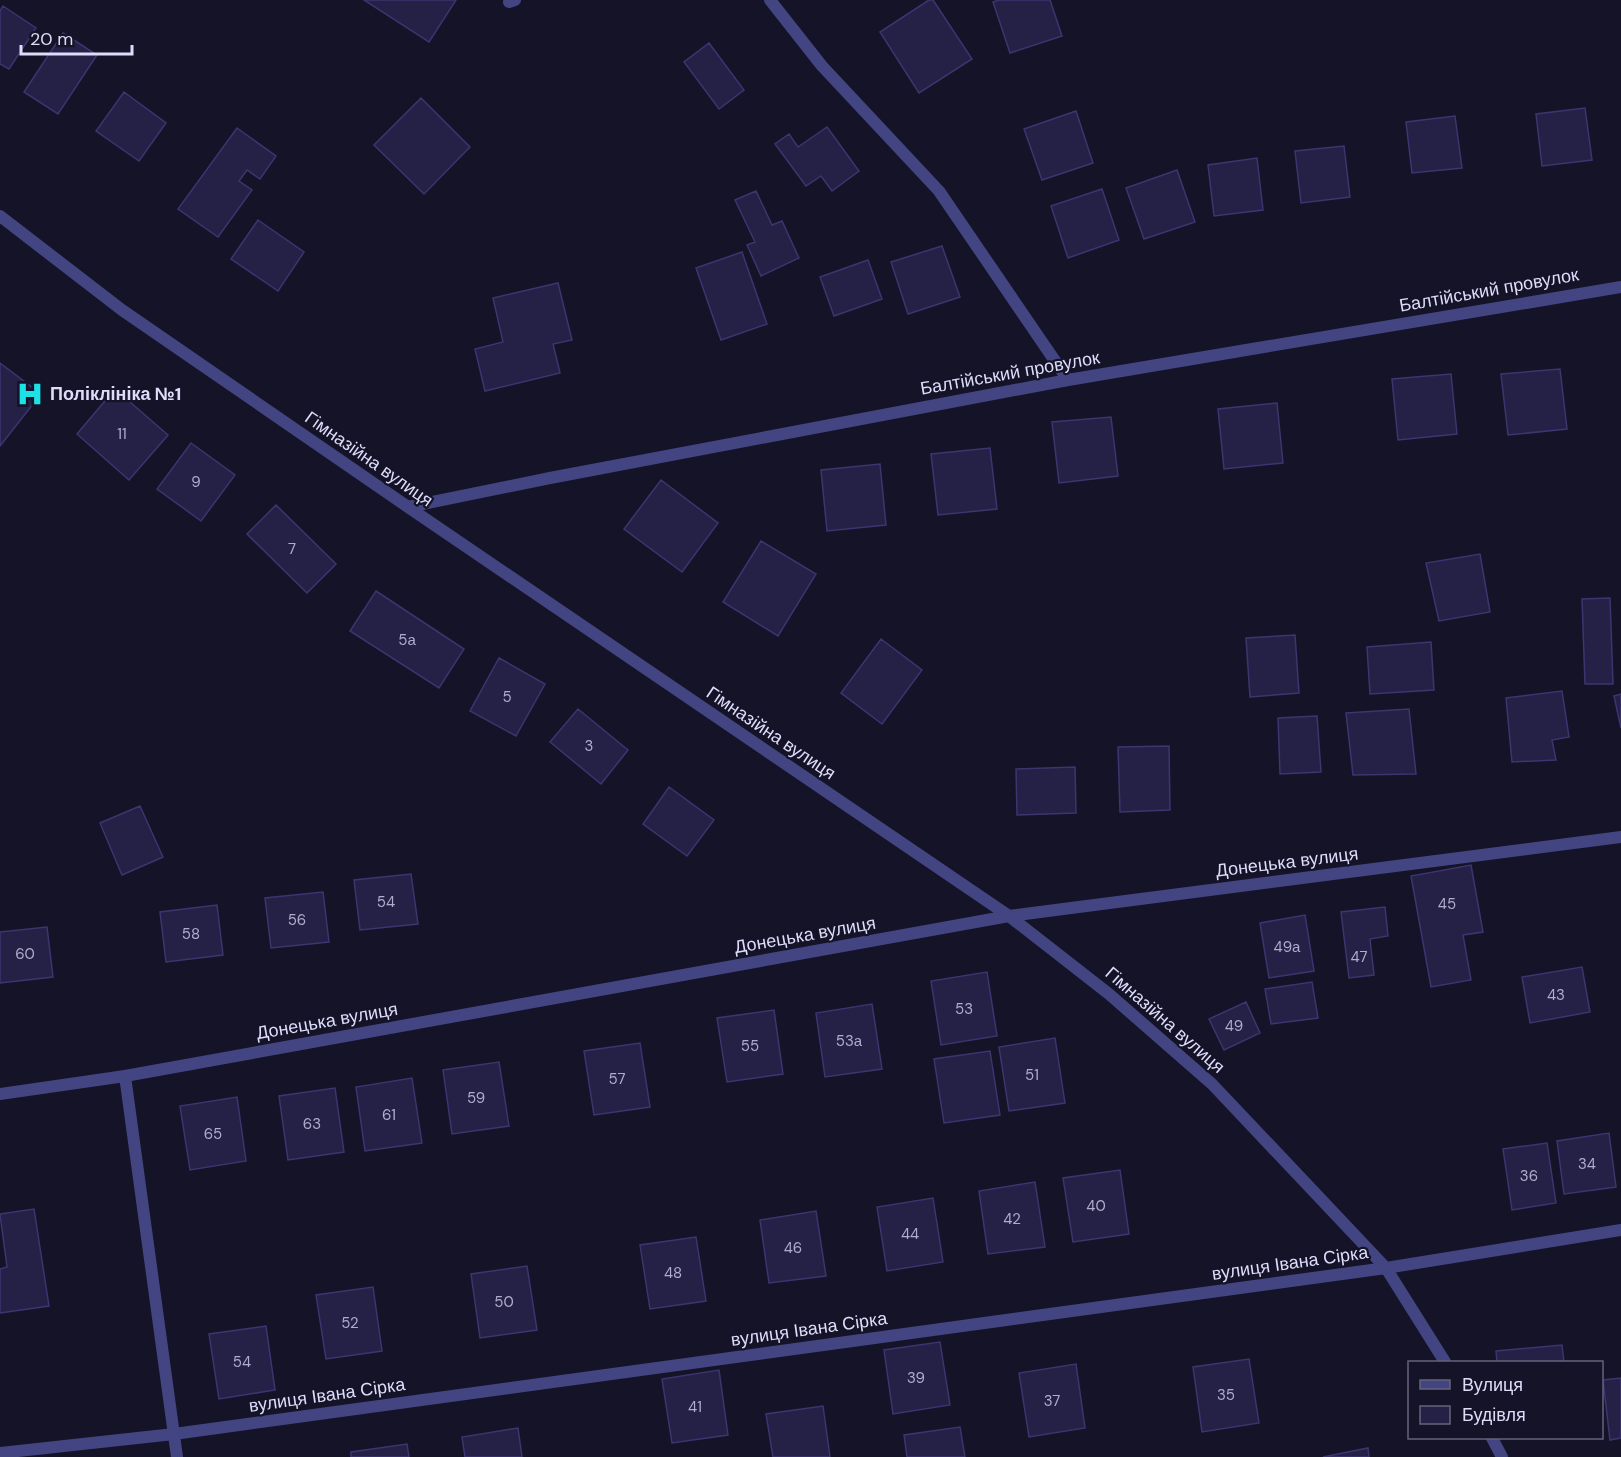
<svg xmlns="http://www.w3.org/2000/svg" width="1621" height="1457" font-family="'DM Sans',sans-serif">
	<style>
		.building { fill: #252046; stroke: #3c3570; stroke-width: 1.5 }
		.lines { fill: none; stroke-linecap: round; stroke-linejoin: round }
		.minor { stroke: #424581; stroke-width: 12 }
		.tertiary { stroke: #424581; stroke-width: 12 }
		.labels { text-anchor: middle; stroke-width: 4.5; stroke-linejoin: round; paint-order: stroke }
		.number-label { font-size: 15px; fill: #afadce }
		.street-label { font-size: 18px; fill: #dddcfb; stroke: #151327 }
		.poi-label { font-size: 18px; font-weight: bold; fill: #dddcfb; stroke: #151327; text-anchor: start }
	</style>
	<rect width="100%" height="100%" fill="#151327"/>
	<path class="building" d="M 364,0 L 456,0 L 429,42 Z
		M 929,0 L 933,0 L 972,59 L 919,93 L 880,32 Z
		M 999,0 L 1050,0 L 1062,36 L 1010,53 L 993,2 Z
		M 3,6 L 36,28 L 9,69 L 0,64 L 0,11 Z
		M 63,33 L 97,55 L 58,114 L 24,92 Z
		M 709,43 L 744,90 L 719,109 L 684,62 Z
		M 124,92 L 166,123 L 139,161 L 96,131 Z
		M 421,98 L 470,147 L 424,194 L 374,145 Z
		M 1585,108 L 1592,160 L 1542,166 L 1536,114 Z
		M 1076,111 L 1093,163 L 1042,180 L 1024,129 Z
		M 1455,116 L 1462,168 L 1412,173 L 1406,122 Z
		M 827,127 L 859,171 L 832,191 L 821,176 L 806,186 L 775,144 L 789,134 L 798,147 Z
		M 237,128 L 276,156 L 260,179 L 247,170 L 239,181 L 252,190 L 218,237 L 178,209 Z
		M 1344,146 L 1350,197 L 1301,203 L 1295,151 Z
		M 1257,158 L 1263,210 L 1214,216 L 1208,165 Z
		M 1177,170 L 1195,222 L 1144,239 L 1126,188 Z
		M 1102,189 L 1119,240 L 1068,258 L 1051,206 Z
		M 756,191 L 772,225 L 782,221 L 799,258 L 761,276 L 747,245 L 755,242 L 735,200 Z
		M 258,220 L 304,252 L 278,291 L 231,259 Z
		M 942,246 L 960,297 L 908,314 L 891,262 Z
		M 742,252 L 767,324 L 721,340 L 696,268 Z
		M 868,260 L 882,299 L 834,316 L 820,277 Z
		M 558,283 L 572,340 L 553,344 L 560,373 L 485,391 L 475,349 L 503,342 L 493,298 Z
		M 0,363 L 41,394 L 0,446 Z
		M 1560,369 L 1567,429 L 1508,435 L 1501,374 Z
		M 1451,374 L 1457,434 L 1398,440 L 1392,379 Z
		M 115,389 L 168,435 L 129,480 L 77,434 Z
		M 1277,403 L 1283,463 L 1224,469 L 1218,409 Z
		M 1111,417 L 1118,476 L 1059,483 L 1052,422 Z
		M 191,443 L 235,475 L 201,521 L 157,489 Z
		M 990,448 L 997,509 L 938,515 L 931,454 Z
		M 880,464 L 886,525 L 827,531 L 821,470 Z
		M 661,480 L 718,523 L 682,572 L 624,529 Z
		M 276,505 L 336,564 L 307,593 L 247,534 Z
		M 761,541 L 816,574 L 778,636 L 723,602 Z
		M 1480,554 L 1490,612 L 1439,621 L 1426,563 Z
		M 376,591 L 464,649 L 439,688 L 350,631 Z
		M 1610,598 L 1613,684 L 1585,684 L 1582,599 Z
		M 1295,635 L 1299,693 L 1250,697 L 1246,638 Z
		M 881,639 L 922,670 L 882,724 L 841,693 Z
		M 1431,642 L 1434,690 L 1370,694 L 1367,647 Z
		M 499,658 L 545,684 L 516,736 L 470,711 Z
		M 1562,691 L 1569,737 L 1552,740 L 1556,760 L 1512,762 L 1506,698 Z
		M 1621,694 L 1621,728 L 1614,696 Z
		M 578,709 L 628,750 L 601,784 L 550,742 Z
		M 1409,709 L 1416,774 L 1353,775 L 1346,713 Z
		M 1317,716 L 1321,772 L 1280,774 L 1278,718 Z
		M 1169,746 L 1170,810 L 1120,812 L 1118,747 Z
		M 1075,767 L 1076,813 L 1017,815 L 1016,769 Z
		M 669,787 L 714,820 L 687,856 L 643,824 Z
		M 140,806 L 163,857 L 122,875 L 100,823 Z
		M 1471,865 L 1483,932 L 1463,935 L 1471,980 L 1431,987 L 1411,876 Z
		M 411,874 L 418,924 L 360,930 L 354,880 Z
		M 323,892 L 329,942 L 271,948 L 265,898 Z
		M 217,905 L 223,955 L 166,962 L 160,912 Z
		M 1385,907 L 1388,936 L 1370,939 L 1374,975 L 1349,978 L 1341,912 Z
		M 1305,915 L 1314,971 L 1269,978 L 1260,923 Z
		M 47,927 L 53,977 L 0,983 L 0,932 Z
		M 1582,967 L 1590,1012 L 1530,1023 L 1522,977 Z
		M 987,972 L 997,1036 L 941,1045 L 931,981 Z
		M 1312,982 L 1318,1018 L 1271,1024 L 1265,989 Z
		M 1246,1002 L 1260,1033 L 1224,1050 L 1209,1019 Z
		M 872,1004 L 882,1069 L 825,1077 L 816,1013 Z
		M 774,1010 L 783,1074 L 727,1082 L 717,1018 Z
		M 1055,1038 L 1065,1103 L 1009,1111 L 999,1047 Z
		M 640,1043 L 650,1107 L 594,1115 L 584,1051 Z
		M 990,1051 L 1000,1115 L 944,1123 L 934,1059 Z
		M 499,1062 L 509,1126 L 452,1134 L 443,1070 Z
		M 412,1078 L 422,1143 L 365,1151 L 356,1087 Z
		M 335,1088 L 344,1152 L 288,1160 L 279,1096 Z
		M 237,1097 L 246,1161 L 190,1170 L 180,1106 Z
		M 1609,1133 L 1616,1187 L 1564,1194 L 1557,1141 Z
		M 1547,1143 L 1556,1203 L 1512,1210 L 1503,1149 Z
		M 1120,1170 L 1129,1234 L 1073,1242 L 1063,1178 Z
		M 1035,1182 L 1045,1247 L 988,1254 L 979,1191 Z
		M 933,1198 L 943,1262 L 887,1271 L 877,1207 Z
		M 34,1209 L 49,1306 L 0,1313 L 0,1269 L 7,1267 L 0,1214 Z
		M 816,1211 L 826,1276 L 769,1283 L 760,1220 Z
		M 696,1237 L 706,1301 L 650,1309 L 640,1245 Z
		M 527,1266 L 537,1330 L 480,1338 L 471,1274 Z
		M 373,1287 L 382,1351 L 326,1359 L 316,1295 Z
		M 266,1326 L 275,1390 L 219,1399 L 209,1334 Z
		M 940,1342 L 950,1405 L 893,1414 L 884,1350 Z
		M 1562,1345 L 1564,1362 L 1497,1362 L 1496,1351 Z
		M 1249,1359 L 1259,1423 L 1202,1432 L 1193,1367 Z
		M 1076,1364 L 1085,1428 L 1029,1437 L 1019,1373 Z
		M 719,1370 L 728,1435 L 672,1443 L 662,1379 Z
		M 1621,1378 L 1621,1438 L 1610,1440 L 1603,1380 Z
		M 823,1406 L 830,1457 L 773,1457 L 766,1414 Z
		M 960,1427 L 965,1457 L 907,1457 L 904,1435 Z
		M 518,1428 L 522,1457 L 465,1457 L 462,1437 Z
		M 407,1444 L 409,1457 L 351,1457 L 351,1452 Z
		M 1368,1448 L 1369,1457 L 1323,1457 Z"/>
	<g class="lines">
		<path class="minor" d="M 770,0 L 822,66 L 939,191 L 1068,380
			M 509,2 L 515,0
			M 0,216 L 122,310 L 408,507 L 1009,916 L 1109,994 L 1212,1084 L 1386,1268 L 1445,1362
			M 408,507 L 550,478 L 1068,380 L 1621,287
			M 125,1076 L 177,1457
			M 1492,1438 L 1502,1457
			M 0,1453 L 174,1434 L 1386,1268 L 1621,1230"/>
		<path class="tertiary" d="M 0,1094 L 125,1076 L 1009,916 L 1621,837"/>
	</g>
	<defs>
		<g id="hospital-bare" transform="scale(2.07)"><path d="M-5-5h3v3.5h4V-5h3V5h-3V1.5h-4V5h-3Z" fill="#1ce2e8" stroke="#151327" stroke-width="2.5" paint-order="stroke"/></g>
	</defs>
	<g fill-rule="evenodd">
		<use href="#hospital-bare" x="30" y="394"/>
	</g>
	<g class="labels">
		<g class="number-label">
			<text x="122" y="439">11</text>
			<text x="196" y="487">9</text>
			<text x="292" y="554">7</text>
			<text x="407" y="645">5а</text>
			<text x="507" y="702">5</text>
			<text x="589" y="751">3</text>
			<text x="386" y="907">54</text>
			<text x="1447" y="909">45</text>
			<text x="297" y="925">56</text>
			<text x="191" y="939">58</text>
			<text x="1287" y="952">49а</text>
			<text x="25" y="959">60</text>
			<text x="1359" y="962">47</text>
			<text x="1556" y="1000">43</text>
			<text x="964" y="1014">53</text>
			<text x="1234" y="1031">49</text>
			<text x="849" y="1046">53а</text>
			<text x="750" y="1051">55</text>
			<text x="1032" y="1080">51</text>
			<text x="617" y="1084">57</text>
			<text x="476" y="1103">59</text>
			<text x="389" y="1120">61</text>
			<text x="312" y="1129">63</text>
			<text x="213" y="1139">65</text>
			<text x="1587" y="1169">34</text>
			<text x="1529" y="1181">36</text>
			<text x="1096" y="1211">40</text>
			<text x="1012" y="1224">42</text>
			<text x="910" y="1239">44</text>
			<text x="793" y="1253">46</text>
			<text x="673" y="1278">48</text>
			<text x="504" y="1307">50</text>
			<text x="350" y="1328">52</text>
			<text x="242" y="1367">54</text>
			<text x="916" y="1383">39</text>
			<text x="1226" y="1400">35</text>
			<text x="1052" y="1406">37</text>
			<text x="695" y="1412">41</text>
		</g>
		<g class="street-label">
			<text transform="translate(1489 290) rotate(-10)" y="6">Балтійський провулок</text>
			<text transform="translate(1010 373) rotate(-10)" y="6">Балтійський провулок</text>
			<text transform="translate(369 459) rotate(35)" y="6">Гімназійна вулиця</text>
			<text transform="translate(771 733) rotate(34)" y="6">Гімназійна вулиця</text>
			<text transform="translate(1287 862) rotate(-7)" y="6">Донецька вулиця</text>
			<text transform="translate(805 935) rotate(-10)" y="6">Донецька вулиця</text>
			<text transform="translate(1165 1020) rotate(41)" y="6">Гімназійна вулиця</text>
			<text transform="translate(327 1021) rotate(-10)" y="6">Донецька вулиця</text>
			<text transform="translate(1290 1263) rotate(-8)" y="6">вулиця Івана Сірка</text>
			<text transform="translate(809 1329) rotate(-8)" y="6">вулиця Івана Сірка</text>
			<text transform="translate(327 1395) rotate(-8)" y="6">вулиця Івана Сірка</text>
		</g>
		<g class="poi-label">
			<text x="50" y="400">Поліклініка №1</text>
		</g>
	</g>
	<rect x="1408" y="1361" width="195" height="78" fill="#151327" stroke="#65637c" stroke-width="1.5"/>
	<rect x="1420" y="1380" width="30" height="9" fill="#424581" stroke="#65637c" stroke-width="1.5"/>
	<text x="1462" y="1391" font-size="18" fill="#dddcfb">Вулиця</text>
	<rect x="1420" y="1406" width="30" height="18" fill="#252046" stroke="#65637c" stroke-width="1.5"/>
	<text x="1462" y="1421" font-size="18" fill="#dddcfb">Будівля</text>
	<path d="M21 45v9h111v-9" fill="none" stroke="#dddcfb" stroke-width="3"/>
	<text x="30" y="45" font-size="18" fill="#dddcfb" stroke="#151327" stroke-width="4.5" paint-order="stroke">20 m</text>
</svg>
